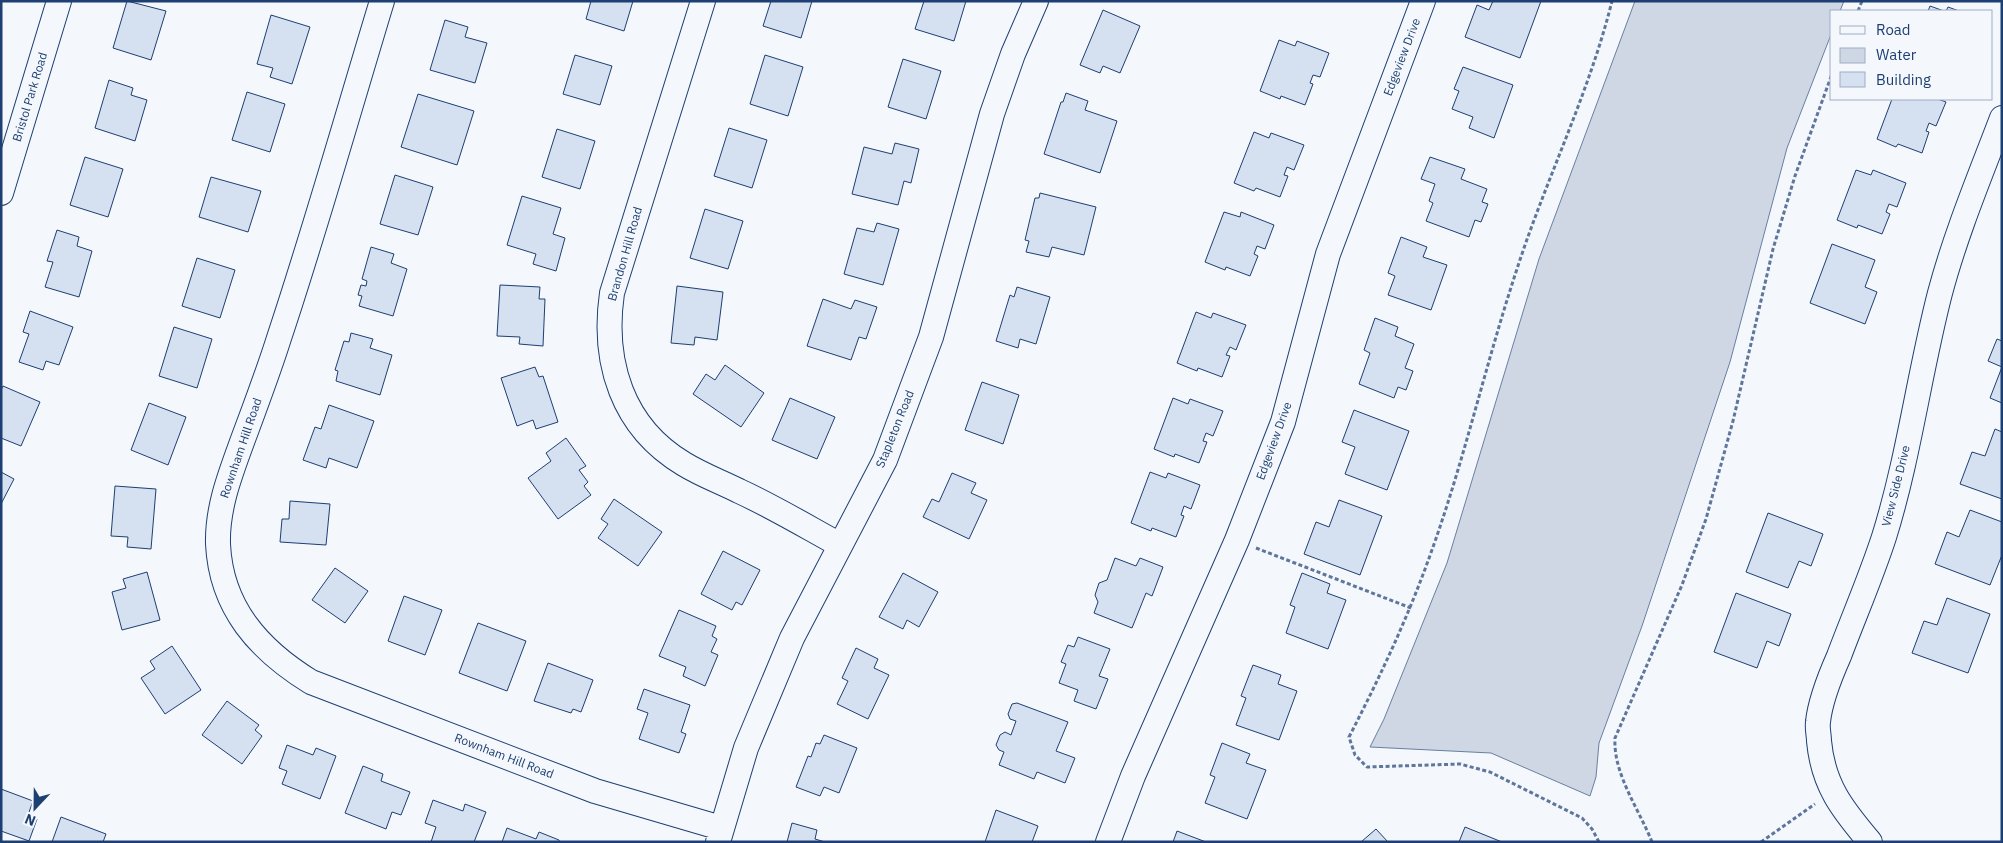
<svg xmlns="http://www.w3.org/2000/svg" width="2003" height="843" font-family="'IBM Plex Sans',sans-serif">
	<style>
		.water { fill: #cfd7e4; stroke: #687fa3 }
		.building { fill: #d5e0f0; stroke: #1d3f73 }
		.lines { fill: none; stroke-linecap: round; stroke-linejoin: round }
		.minor-casing { stroke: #1d3f73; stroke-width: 26 }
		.path { stroke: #5e769c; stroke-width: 3; stroke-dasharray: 4 2.5; stroke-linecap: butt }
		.minor { stroke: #f4f7fb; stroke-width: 24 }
		.labels { text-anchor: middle; stroke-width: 4; stroke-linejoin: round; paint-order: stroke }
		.street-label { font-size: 12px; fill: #1d3f73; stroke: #f4f7fb }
	</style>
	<rect width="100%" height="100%" fill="#f4f7fb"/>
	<path class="water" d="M 1635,1 L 1844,1 L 1840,11 L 1832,11 L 1832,32 L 1787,148 L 1730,362 L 1642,626 L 1599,743 L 1596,777 L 1590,796 L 1491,753 L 1370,747 L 1384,719 L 1447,563 L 1539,259 Z"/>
	<path class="building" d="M 127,1 L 166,11 L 151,60 L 113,48 Z
		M 591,1 L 633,1 L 624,31 L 586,19 Z
		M 771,1 L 812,1 L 801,38 L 763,26 Z
		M 924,1 L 966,1 L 954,41 L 915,29 Z
		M 1493,1 L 1541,1 L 1520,58 L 1465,37 L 1477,5 L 1489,10 Z
		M 1930,6 L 1944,11 L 1928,11 Z
		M 1948,7 L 1959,11 L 1946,11 Z
		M 1103,10 L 1140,26 L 1120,73 L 1103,66 L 1100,73 L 1080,65 Z
		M 271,15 L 310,27 L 292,84 L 270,77 L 273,68 L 257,64 Z
		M 445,20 L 468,27 L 465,37 L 487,43 L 475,83 L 430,70 Z
		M 1279,40 L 1295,46 L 1297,41 L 1329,53 L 1320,77 L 1313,75 L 1310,83 L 1313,84 L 1305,105 L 1281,96 L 1280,99 L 1260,91 Z
		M 575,55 L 612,66 L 600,105 L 563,94 Z
		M 765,55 L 803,67 L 788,116 L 750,104 Z
		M 903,59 L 941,71 L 926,119 L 888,107 Z
		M 1463,67 L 1513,85 L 1494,138 L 1469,128 L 1473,117 L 1452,109 L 1459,91 L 1454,89 Z
		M 109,80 L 133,88 L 131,95 L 147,100 L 135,141 L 95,128 Z
		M 247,92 L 285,104 L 270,152 L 232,140 Z
		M 1066,93 L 1088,101 L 1085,110 L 1117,121 L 1100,173 L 1044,154 L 1061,102 L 1063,102 Z
		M 418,94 L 474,111 L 457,165 L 401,147 Z
		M 1892,99 L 1938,99 L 1946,102 L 1936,126 L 1929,123 L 1926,131 L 1929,132 L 1922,153 L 1898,144 L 1896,147 L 1877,139 Z
		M 729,128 L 767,140 L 752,188 L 714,176 Z
		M 557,129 L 595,141 L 580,189 L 542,177 Z
		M 1254,132 L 1269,138 L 1271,133 L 1304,145 L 1294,170 L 1287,167 L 1284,175 L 1288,176 L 1280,197 L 1256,188 L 1254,191 L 1234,183 Z
		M 895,143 L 919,149 L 911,183 L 904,181 L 898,205 L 852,194 L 864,147 L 892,154 Z
		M 85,157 L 123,169 L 108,217 L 70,205 Z
		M 1430,157 L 1465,169 L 1461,179 L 1487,189 L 1482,202 L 1488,204 L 1481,222 L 1475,220 L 1469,237 L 1426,221 L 1433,203 L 1429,201 L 1435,184 L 1421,179 Z
		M 1856,170 L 1871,175 L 1873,170 L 1906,183 L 1897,207 L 1889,204 L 1886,212 L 1890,214 L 1882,234 L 1858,225 L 1857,228 L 1837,220 Z
		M 395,175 L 433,187 L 418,235 L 380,224 Z
		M 211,177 L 261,191 L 248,232 L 199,217 Z
		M 1040,193 L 1096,207 L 1084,255 L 1052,247 L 1049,257 L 1026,252 L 1029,241 L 1025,240 L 1035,198 L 1039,198 Z
		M 522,196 L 561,208 L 553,234 L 565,238 L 556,271 L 533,264 L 536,254 L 507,245 Z
		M 705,209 L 743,221 L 728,269 L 690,258 Z
		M 1224,212 L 1240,217 L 1241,212 L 1274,225 L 1265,249 L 1257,246 L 1254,254 L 1258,256 L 1250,276 L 1226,267 L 1225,270 L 1205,262 Z
		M 877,223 L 899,229 L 883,285 L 844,274 L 857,228 L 874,232 Z
		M 57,230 L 79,237 L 77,246 L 92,251 L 79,297 L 45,287 L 53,262 L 47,261 Z
		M 1401,237 L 1427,247 L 1423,257 L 1447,265 L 1431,310 L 1388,295 L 1395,276 L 1388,273 Z
		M 1832,244 L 1875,260 L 1865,287 L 1877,292 L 1865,324 L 1810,303 Z
		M 371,247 L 394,254 L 391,263 L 407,269 L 393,316 L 359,306 L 362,296 L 358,295 L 361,285 L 366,286 L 367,281 L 362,279 Z
		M 197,258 L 235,270 L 220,318 L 182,306 Z
		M 500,285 L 540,287 L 539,299 L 545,299 L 543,346 L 519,344 L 520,337 L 497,336 Z
		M 677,286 L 723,292 L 717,340 L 695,337 L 694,345 L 671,343 Z
		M 1017,287 L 1050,297 L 1036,344 L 1020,339 L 1018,348 L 996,341 L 1010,295 L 1014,297 Z
		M 823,299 L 851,309 L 855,300 L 877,307 L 866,339 L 859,337 L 851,360 L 807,346 Z
		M 30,311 L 73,327 L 59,365 L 46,361 L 43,370 L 19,362 L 29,334 L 23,332 Z
		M 1196,312 L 1211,318 L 1213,313 L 1246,325 L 1236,350 L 1230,347 L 1226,355 L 1230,356 L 1222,377 L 1198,368 L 1197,371 L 1177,363 Z
		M 1375,318 L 1398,327 L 1395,336 L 1414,344 L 1405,368 L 1413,371 L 1406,390 L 1398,387 L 1394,398 L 1359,384 L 1370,353 L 1364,350 Z
		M 174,327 L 212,339 L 197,388 L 159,376 Z
		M 351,333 L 373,339 L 370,348 L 392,355 L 380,395 L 336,381 L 338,371 L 335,370 L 344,341 L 349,342 Z
		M 1997,339 L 2002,341 L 2002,367 L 1988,361 Z
		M 725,365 L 764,393 L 741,427 L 693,394 L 706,374 L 715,380 Z
		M 535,367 L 539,377 L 543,376 L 558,422 L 536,429 L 533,420 L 517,426 L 501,378 Z
		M 2002,367 L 2002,403 L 1990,398 Z
		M 982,382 L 1019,395 L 1003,444 L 965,430 Z
		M 3,386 L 40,402 L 21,446 L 1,438 L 1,390 Z
		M 790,398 L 835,417 L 817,459 L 772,440 Z
		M 1173,398 L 1188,404 L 1190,399 L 1223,411 L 1213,436 L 1206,433 L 1203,441 L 1207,442 L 1199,463 L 1175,454 L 1174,457 L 1154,449 Z
		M 149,403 L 186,417 L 168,465 L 131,450 Z
		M 329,405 L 374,421 L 357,468 L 329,458 L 326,468 L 303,460 L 315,427 L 321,429 Z
		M 1354,410 L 1409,431 L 1387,490 L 1345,474 L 1355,447 L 1342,442 Z
		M 1995,429 L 2002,432 L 2002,499 L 1960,484 L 1972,452 L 1985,456 Z
		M 566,438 L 586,466 L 579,470 L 588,482 L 584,486 L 591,495 L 558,519 L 528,478 L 551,461 L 546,453 Z
		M 1,472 L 14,479 L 1,504 Z
		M 1150,472 L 1166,478 L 1168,473 L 1200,485 L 1191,509 L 1184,506 L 1181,515 L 1184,516 L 1176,537 L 1152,528 L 1151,531 L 1131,523 Z
		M 952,473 L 976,483 L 971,493 L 987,500 L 969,539 L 923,517 L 932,499 L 939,502 Z
		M 115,486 L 156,489 L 151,549 L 127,547 L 128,537 L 111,536 Z
		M 614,499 L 662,532 L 638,566 L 598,538 L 608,524 L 601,519 Z
		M 1339,500 L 1382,516 L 1360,575 L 1304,554 L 1316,522 L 1329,527 Z
		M 290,501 L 330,504 L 326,545 L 280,542 L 282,519 L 289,519 Z
		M 1970,510 L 2002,522 L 2002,555 L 1990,585 L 1935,564 L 1947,532 L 1959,537 Z
		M 1768,513 L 1823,534 L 1811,566 L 1799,561 L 1788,588 L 1746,572 Z
		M 723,551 L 760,570 L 742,605 L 736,602 L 732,610 L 701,594 Z
		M 1115,558 L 1136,566 L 1140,558 L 1163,567 L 1152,596 L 1146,593 L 1132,628 L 1094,613 L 1098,602 L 1095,595 L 1099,583 L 1107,580 Z
		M 335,568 L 368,591 L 345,623 L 312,600 Z
		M 147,572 L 160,620 L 122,630 L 112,592 L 126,588 L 123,579 Z
		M 903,573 L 938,592 L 919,627 L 907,620 L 903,629 L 879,617 Z
		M 1302,573 L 1330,584 L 1327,593 L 1346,600 L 1328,649 L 1286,633 L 1295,607 L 1290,605 Z
		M 1736,593 L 1791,614 L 1779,646 L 1767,641 L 1757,668 L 1714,652 Z
		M 404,596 L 442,610 L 425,655 L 388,641 Z
		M 1947,598 L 1990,614 L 1968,673 L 1912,653 L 1924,621 L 1937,625 Z
		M 679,610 L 716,626 L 712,636 L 717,639 L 711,652 L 718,655 L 705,686 L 683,676 L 686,667 L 659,656 Z
		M 478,623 L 526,641 L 507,691 L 459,673 Z
		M 1078,637 L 1110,649 L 1099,676 L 1108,679 L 1096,709 L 1074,701 L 1078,690 L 1059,683 L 1066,664 L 1061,662 L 1068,645 L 1074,647 Z
		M 172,646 L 201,690 L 165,714 L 141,678 L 155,669 L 150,661 Z
		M 856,648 L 878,659 L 874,668 L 889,675 L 868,719 L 837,704 L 848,681 L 842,678 Z
		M 548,663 L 593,680 L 581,712 L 573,709 L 571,713 L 534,701 Z
		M 1253,665 L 1281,675 L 1278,684 L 1297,691 L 1279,740 L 1236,725 L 1246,698 L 1241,696 Z
		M 644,689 L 690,705 L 681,732 L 686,734 L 679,753 L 639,739 L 648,713 L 637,709 Z
		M 227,701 L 259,725 L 255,730 L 262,736 L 242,764 L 202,735 Z
		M 1017,703 L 1068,722 L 1056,751 L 1075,758 L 1065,783 L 1037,772 L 1034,779 L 999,765 L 1004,752 L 999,750 L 996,745 L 1000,735 L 1005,732 L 1011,735 L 1016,721 L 1010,719 L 1008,714 L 1012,704 Z
		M 824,735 L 857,748 L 839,793 L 824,787 L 820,796 L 796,787 L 808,756 L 811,757 L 816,743 L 820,744 Z
		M 1222,743 L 1250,754 L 1246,763 L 1266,770 L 1247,819 L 1205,803 L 1215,777 L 1210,775 Z
		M 287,745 L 313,755 L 316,748 L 336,756 L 320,799 L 282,784 L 287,771 L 279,768 Z
		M 363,766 L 383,774 L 381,781 L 410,792 L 401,815 L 392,812 L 386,829 L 345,813 Z
		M 1,789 L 33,801 L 28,815 L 37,819 L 29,841 L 1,831 Z
		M 433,800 L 463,811 L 465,804 L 486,812 L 474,842 L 431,842 L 436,827 L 425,823 Z
		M 996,810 L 1038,826 L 1032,842 L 985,842 Z
		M 61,817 L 106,834 L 103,842 L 52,842 Z
		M 792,823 L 817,830 L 815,839 L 825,842 L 787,842 Z
		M 1465,827 L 1502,842 L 1459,842 Z
		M 507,828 L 536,839 L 539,832 L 559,840 L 559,842 L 502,842 Z
		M 1376,829 L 1388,842 L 1361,842 Z
		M 1177,831 L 1206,842 L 1173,842 Z"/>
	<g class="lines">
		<g class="minor-casing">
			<path id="minor" d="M 382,1 C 348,113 316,227 279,338 C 268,373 255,407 242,442 C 230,475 217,508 218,544 C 221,608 259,650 311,682 L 595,791 L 721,828
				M 703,1 L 612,293 C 602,362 622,427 684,464 C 702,475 721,482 739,491 C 774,507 807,527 840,545
				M 1,193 L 59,1
				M 718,842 L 746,748 L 792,638 L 885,460 L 931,337 L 992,114 L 1013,54 L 1036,1
				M 1108,842 L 1133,776 L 1237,540 L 1283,422 L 1328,254 L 1423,1
				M 1870,842 C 1842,809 1823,785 1819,741 C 1819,735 1817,728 1818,722 C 1820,702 1831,674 1839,656 C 1854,616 1871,577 1884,537 C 1909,457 1919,374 1940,293 C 1956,233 1980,176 2002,118"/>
		</g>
		<path class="path" d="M 1858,11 L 1862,1
			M 1256,548 L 1411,608
			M 1599,842 L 1592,829 L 1582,818 L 1490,772 L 1460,764 L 1367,767 L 1355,755 L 1349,737 C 1381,675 1410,613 1433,547 C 1465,457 1486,363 1516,272 C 1545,181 1589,94 1612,1
			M 1652,842 C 1639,809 1613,774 1615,738 L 1682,585 L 1706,519 L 1733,421 L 1773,249 L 1795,176 L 1832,74
			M 1761,842 L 1815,804"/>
		<use href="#minor" class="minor"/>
	</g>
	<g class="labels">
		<g class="street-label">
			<text transform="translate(1402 57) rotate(-69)" y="4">Edgeview Drive</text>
			<text transform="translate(30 97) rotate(-73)" y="4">Bristol Park Road</text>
			<text transform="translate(625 254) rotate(-74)" y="4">Brandon Hill Road</text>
			<text transform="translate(895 429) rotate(-68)" y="4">Stapleton Road</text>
			<text transform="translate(1274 441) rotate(-70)" y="4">Edgeview Drive</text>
			<text transform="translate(241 448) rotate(-71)" y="4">Rownham Hill Road</text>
			<text transform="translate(1896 486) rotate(-76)" y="4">View Side Drive</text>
			<text transform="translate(504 756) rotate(21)" y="4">Rownham Hill Road</text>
		</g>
	</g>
	<rect width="2003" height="843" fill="none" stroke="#1d3f73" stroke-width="5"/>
	<rect x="1830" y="10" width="162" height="90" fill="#f4f7fb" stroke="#9eadc5"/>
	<rect x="1840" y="26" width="25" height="8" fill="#f4f7fb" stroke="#9eadc5"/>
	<text x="1876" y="35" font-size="15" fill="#1d3f73">Road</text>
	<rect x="1840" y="48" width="25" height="15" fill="#cfd7e4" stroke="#9eadc5"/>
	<text x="1876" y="60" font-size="15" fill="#1d3f73">Water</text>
	<rect x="1840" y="72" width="25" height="15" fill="#d5e0f0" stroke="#9eadc5"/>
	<text x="1876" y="85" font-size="15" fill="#1d3f73">Building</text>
	<g transform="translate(35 808) rotate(202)" stroke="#f4f7fb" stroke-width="4" paint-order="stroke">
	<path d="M0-4L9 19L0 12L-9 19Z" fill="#1d3f73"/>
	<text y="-8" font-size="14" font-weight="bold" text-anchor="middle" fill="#1d3f73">N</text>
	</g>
</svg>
